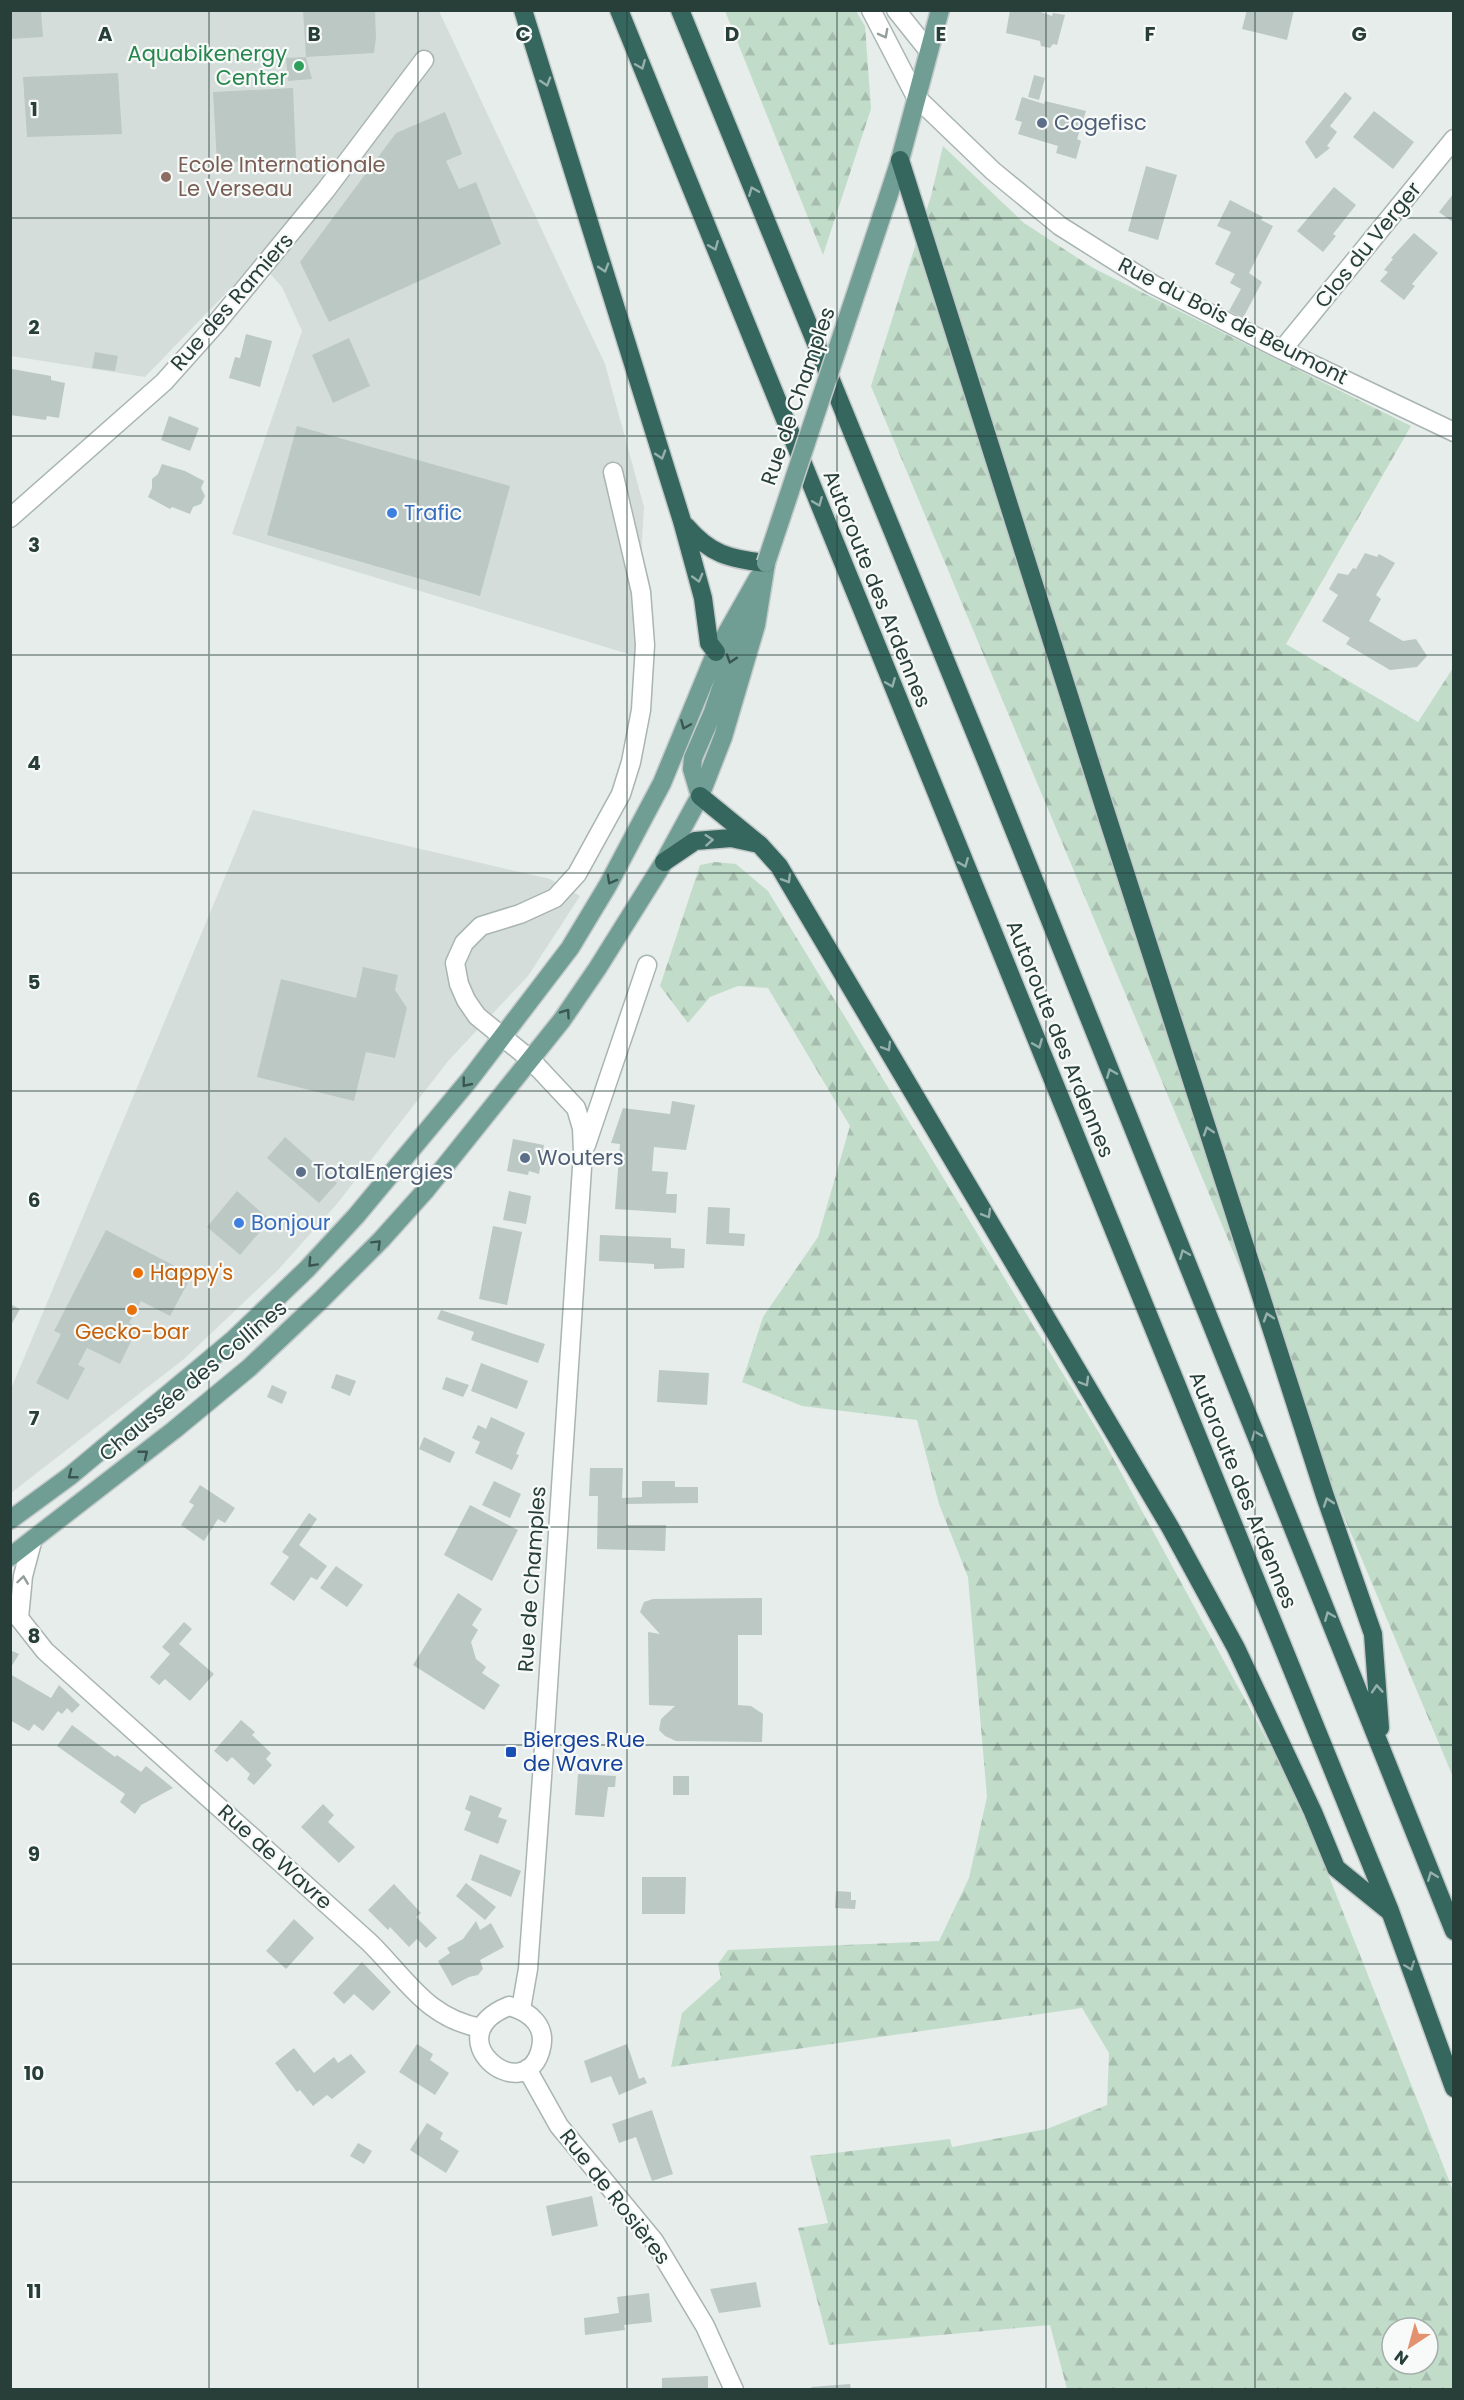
<svg xmlns="http://www.w3.org/2000/svg" width="1464" height="2400" font-family="Poppins,sans-serif">
	<style>
		.built { fill: #d5ddda }
		.forest { fill: url(#forest-firs); fill-rule: evenodd }
		.building { fill: #bcc8c4 }
		.lines { fill: none; stroke-linecap: round; stroke-linejoin: round }
		.minor-casing { stroke: #a9b5b2; stroke-width: 21 }
		.major-casing { stroke: #c3c9c8; stroke-width: 21 }
		.highway-casing { stroke: #c3c9c8; stroke-width: 21 }
		.minor { stroke: #fff; stroke-width: 18 }
		.major { stroke: #709e94; stroke-width: 18 }
		.highway { stroke: #36675f; stroke-width: 18 }
		.major-bridge-casing { stroke: #c3c9c8; stroke-width: 21; stroke-linecap: butt }
		.major-bridge { stroke: #709e94; stroke-width: 18 }
		.oneway { stroke: #939e9c }
		.oneway2 { stroke: #96b0ac }
		.oneway3 { stroke: #395650 }
		.grid { fill: none; stroke: #273e39; stroke-width: 1.5; stroke-opacity: 0.55 }
		.leisure-dot { fill: #2e9e5b; stroke: #f7faf9; stroke-width: 2 }
		.service-dot { fill: #5c6f8a; stroke: #f7faf9; stroke-width: 2 }
		.education-dot { fill: #8d6e63; stroke: #f7faf9; stroke-width: 2 }
		.shop-dot { fill: #3f7fe0; stroke: #f7faf9; stroke-width: 2 }
		.food-dot { fill: #e8710a; stroke: #f7faf9; stroke-width: 2 }
		.transit-dot { fill: #1a4fb4; stroke: #f7faf9; stroke-width: 2 }
		.labels { text-anchor: middle; stroke-width: 4.5; stroke-linejoin: round; paint-order: stroke }
		.leisure-label { font-size: 21px; fill: #27864d; stroke: #f7faf9; text-anchor: end }
		.service-label { font-size: 21px; fill: #4e5e75; stroke: #f7faf9; text-anchor: start }
		.education-label { font-size: 21px; fill: #785e54; stroke: #f7faf9; text-anchor: start }
		.street-label { font-size: 21px; fill: #273e39; stroke: #f7faf9 }
		.shop-label { font-size: 21px; fill: #366cbe; stroke: #f7faf9; text-anchor: start }
		.food-label { font-size: 21px; fill: #c56008; stroke: #f7faf9; text-anchor: start }
		.transit-label { font-size: 21px; fill: #164399; stroke: #f7faf9; text-anchor: start }
		.grid-label { font-size: 20px; text-anchor: middle; font-weight: bold; fill: #273e39; stroke: #f7faf9; stroke-width: 4.5; stroke-linejoin: round; paint-order: stroke }
	</style>
	<defs>
		<pattern id="forest-firs" width="22" height="20" patternUnits="userSpaceOnUse" patternTransform="scale(1.5)"><rect width="22" height="20" fill="#c2dcca"/><path d="M5 1l3.5 6h-7zM16 11l3.5 6h-7z" fill="#a7beae"/></pattern>
	</defs>
	<rect width="100%" height="100%" fill="#e6edeb"/>
	<path class="built" d="M 10,11 L 439,11 L 605,364 L 644,507 L 635,656 L 232,534 L 302,331 L 282,287 L 258,260 L 145,377 L 11,356 Z
		M 253,810 L 550,879 L 580,896 L 528,976 L 449,1060 L 336,1205 L 278,1270 L 184,1359 L 11,1493 L 11,1389 Z"/>
	<path class="forest" d="M 725,11 L 856,11 L 865,26 L 871,109 L 823,255 Z
		M 943,146 L 1024,223 L 1093,268 L 1411,426 L 1286,644 L 1418,722 L 1453,668 L 1453,1777 L 871,386 L 931,196 Z
		M 715,862 L 736,864 L 768,891 L 1101,1436 L 1296,1793 L 1454,2193 L 1453,2389 L 1067,2389 L 1050,2325 L 829,2345 L 798,2228 L 828,2223 L 810,2156 L 950,2139 L 952,2147 L 1047,2129 L 1107,2105 L 1109,2053 L 1082,2008 L 671,2067 L 682,2013 L 721,1978 L 718,1964 L 728,1950 L 939,1941 L 969,1878 L 987,1797 L 968,1577 L 939,1504 L 917,1420 L 802,1406 L 742,1382 L 763,1317 L 818,1237 L 850,1126 L 768,988 L 738,986 L 710,997 L 688,1023 L 660,986 L 700,865 ZM 1392,2328 L 1428,2328 L 1428,2364 L 1392,2364 Z"/>
	<path class="building" d="M 10,10 L 41,10 L 43,37 L 10,39 Z
		M 303,10 L 375,10 L 376,38 L 374,53 L 306,57 Z
		M 1010,10 L 1035,10 L 1052,16 L 1053,13 L 1065,15 L 1057,45 L 1053,44 L 1050,48 L 1041,46 L 1040,41 L 1006,33 Z
		M 1247,10 L 1294,10 L 1287,40 L 1242,29 Z
		M 306,57 L 312,79 L 288,81 L 286,58 Z
		M 118,73 L 122,134 L 27,137 L 23,77 Z
		M 1034,75 L 1045,78 L 1039,100 L 1028,97 Z
		M 293,88 L 296,158 L 217,163 L 213,92 Z
		M 1345,92 L 1352,98 L 1330,126 L 1337,132 L 1327,146 L 1330,148 L 1316,159 L 1305,142 Z
		M 1022,97 L 1044,104 L 1045,101 L 1086,111 L 1077,139 L 1081,141 L 1076,159 L 1056,153 L 1058,146 L 1018,134 L 1022,122 L 1015,120 Z
		M 1374,111 L 1414,142 L 1393,169 L 1353,137 Z
		M 445,112 L 462,154 L 446,161 L 459,189 L 476,182 L 501,244 L 329,322 L 300,262 L 396,133 Z
		M 1146,166 L 1177,175 L 1158,240 L 1128,231 Z
		M 1334,187 L 1356,205 L 1333,234 L 1336,236 L 1323,252 L 1297,231 Z
		M 1454,193 L 1454,223 L 1439,212 Z
		M 1230,200 L 1263,217 L 1261,220 L 1273,226 L 1249,273 L 1262,282 L 1243,318 L 1229,311 L 1241,289 L 1230,283 L 1235,274 L 1215,264 L 1231,232 L 1217,226 Z
		M 1414,233 L 1438,253 L 1412,284 L 1415,286 L 1404,300 L 1380,281 L 1388,272 L 1384,270 L 1393,259 L 1391,258 Z
		M 246,334 L 272,341 L 260,387 L 229,378 L 235,357 L 240,358 Z
		M 349,338 L 370,386 L 333,403 L 312,355 Z
		M 95,352 L 118,356 L 115,371 L 92,368 Z
		M 12,369 L 51,376 L 51,380 L 65,383 L 59,418 L 47,416 L 46,420 L 10,415 Z
		M 169,416 L 199,428 L 190,451 L 161,440 Z
		M 297,426 L 510,486 L 480,596 L 267,535 Z
		M 162,464 L 185,471 L 204,481 L 201,488 L 205,496 L 201,504 L 193,507 L 190,514 L 172,507 L 170,509 L 148,497 L 152,488 L 152,479 L 158,474 Z
		M 1365,553 L 1377,557 L 1379,554 L 1395,563 L 1376,595 L 1381,599 L 1369,621 L 1403,641 L 1416,639 L 1427,656 L 1417,667 L 1390,670 L 1346,644 L 1350,638 L 1322,621 L 1338,595 L 1329,589 L 1338,573 L 1348,575 L 1353,568 L 1356,569 Z
		M 363,967 L 398,975 L 395,990 L 407,1008 L 395,1058 L 366,1052 L 354,1101 L 257,1077 L 281,979 L 356,998 Z
		M 672,1101 L 695,1105 L 686,1150 L 654,1147 L 652,1171 L 668,1172 L 666,1194 L 677,1194 L 676,1213 L 615,1209 L 620,1144 L 611,1143 L 623,1108 L 670,1114 Z
		M 285,1137 L 337,1183 L 319,1203 L 267,1158 Z
		M 513,1139 L 544,1145 L 539,1174 L 529,1171 L 528,1175 L 507,1171 Z
		M 237,1191 L 270,1220 L 240,1255 L 207,1227 Z
		M 509,1191 L 531,1196 L 526,1224 L 503,1220 Z
		M 708,1207 L 730,1208 L 729,1233 L 745,1234 L 744,1246 L 706,1244 Z
		M 493,1226 L 522,1232 L 507,1305 L 479,1299 Z
		M 106,1230 L 192,1275 L 170,1316 L 141,1301 L 129,1323 L 138,1327 L 120,1364 L 87,1348 L 78,1365 L 85,1368 L 68,1400 L 36,1383 L 61,1334 L 54,1331 Z
		M 600,1235 L 671,1238 L 671,1248 L 685,1249 L 684,1268 L 654,1269 L 654,1264 L 599,1261 Z
		M 10,1304 L 20,1309 L 10,1327 Z
		M 441,1310 L 545,1344 L 538,1363 L 471,1340 L 474,1332 L 437,1319 Z
		M 481,1363 L 528,1381 L 517,1409 L 471,1391 Z
		M 659,1370 L 709,1373 L 707,1405 L 657,1402 Z
		M 336,1374 L 356,1381 L 350,1396 L 331,1388 Z
		M 446,1377 L 469,1385 L 463,1397 L 442,1389 Z
		M 272,1385 L 287,1392 L 282,1404 L 267,1397 Z
		M 491,1417 L 525,1433 L 516,1454 L 519,1455 L 512,1470 L 475,1453 L 480,1442 L 472,1438 L 478,1425 L 486,1429 Z
		M 424,1437 L 455,1452 L 450,1463 L 419,1449 Z
		M 590,1468 L 623,1468 L 622,1498 L 642,1497 L 642,1481 L 675,1481 L 675,1487 L 698,1487 L 698,1503 L 626,1504 L 626,1525 L 666,1525 L 665,1551 L 597,1549 L 598,1496 L 589,1496 Z
		M 494,1481 L 521,1494 L 510,1518 L 482,1505 Z
		M 200,1485 L 235,1508 L 225,1523 L 218,1519 L 204,1541 L 181,1525 L 194,1505 L 189,1502 Z
		M 470,1505 L 518,1530 L 492,1581 L 444,1555 Z
		M 309,1513 L 317,1519 L 299,1545 L 327,1566 L 317,1580 L 311,1577 L 294,1601 L 270,1584 L 289,1557 L 282,1552 Z
		M 336,1566 L 363,1585 L 347,1607 L 320,1588 Z
		M 458,1593 L 482,1609 L 472,1625 L 478,1630 L 471,1642 L 476,1659 L 486,1667 L 482,1673 L 500,1685 L 484,1710 L 413,1665 Z
		M 762,1598 L 762,1635 L 738,1635 L 738,1705 L 751,1706 L 763,1714 L 762,1742 L 676,1741 L 665,1736 L 659,1730 L 661,1719 L 675,1706 L 649,1705 L 648,1632 L 660,1634 L 640,1612 L 644,1602 L 653,1599 Z
		M 184,1622 L 192,1629 L 179,1644 L 214,1674 L 190,1701 L 165,1679 L 159,1685 L 150,1677 L 170,1654 L 162,1647 Z
		M 10,1650 L 19,1654 L 10,1669 Z
		M 10,1674 L 51,1698 L 59,1685 L 80,1705 L 72,1713 L 67,1708 L 62,1714 L 58,1711 L 43,1731 L 34,1724 L 29,1731 L 10,1720 Z
		M 241,1720 L 255,1732 L 252,1735 L 271,1753 L 266,1759 L 272,1765 L 254,1785 L 247,1779 L 250,1774 L 232,1757 L 227,1762 L 214,1751 Z
		M 72,1725 L 115,1757 L 117,1755 L 141,1772 L 146,1766 L 173,1788 L 141,1805 L 135,1814 L 120,1802 L 125,1794 L 57,1746 Z
		M 578,1774 L 616,1776 L 615,1787 L 608,1787 L 604,1817 L 575,1815 Z
		M 673,1776 L 689,1776 L 689,1795 L 673,1795 Z
		M 470,1795 L 502,1808 L 498,1817 L 507,1820 L 498,1844 L 464,1830 L 471,1812 L 465,1809 Z
		M 323,1804 L 334,1815 L 328,1822 L 355,1847 L 339,1863 L 301,1827 Z
		M 480,1854 L 521,1871 L 511,1897 L 471,1880 Z
		M 642,1877 L 686,1877 L 685,1914 L 642,1914 Z
		M 466,1883 L 496,1907 L 485,1920 L 456,1896 Z
		M 394,1884 L 421,1913 L 416,1917 L 437,1938 L 426,1948 L 417,1939 L 409,1947 L 390,1927 L 388,1930 L 368,1910 Z
		M 836,1891 L 851,1892 L 851,1900 L 856,1900 L 855,1909 L 835,1908 Z
		M 294,1919 L 314,1938 L 286,1969 L 266,1951 Z
		M 476,1921 L 480,1930 L 491,1923 L 504,1947 L 480,1960 L 483,1969 L 478,1975 L 469,1977 L 452,1986 L 438,1961 L 450,1953 L 447,1948 L 463,1939 Z
		M 362,1962 L 391,1992 L 373,2011 L 354,1994 L 344,2004 L 333,1993 Z
		M 417,2044 L 433,2054 L 430,2060 L 449,2073 L 435,2095 L 399,2072 Z
		M 627,2044 L 639,2079 L 644,2077 L 647,2083 L 619,2095 L 611,2076 L 591,2083 L 584,2061 Z
		M 294,2048 L 314,2073 L 334,2057 L 338,2063 L 351,2054 L 366,2072 L 332,2099 L 327,2095 L 313,2106 L 300,2090 L 297,2092 L 275,2063 Z
		M 652,2110 L 673,2174 L 652,2181 L 636,2137 L 619,2143 L 612,2124 Z
		M 427,2123 L 443,2133 L 440,2139 L 459,2151 L 446,2173 L 410,2150 Z
		M 358,2143 L 372,2151 L 364,2164 L 350,2156 Z
		M 592,2196 L 598,2226 L 552,2236 L 546,2206 Z
		M 756,2282 L 761,2307 L 719,2313 L 710,2289 Z
		M 649,2293 L 652,2322 L 624,2325 L 625,2330 L 585,2335 L 584,2318 L 619,2313 L 617,2297 Z
		M 708,2376 L 708,2390 L 662,2390 L 662,2378 Z
		M 850,2384 L 851,2390 L 812,2390 L 811,2387 Z"/>
	<g class="lines">
		<g class="minor-casing">
			<path id="minor" d="M 871,10 L 916,97 L 993,171 L 1060,226 L 1152,284 L 1282,350 L 1454,432
				M 896,10 L 928,50
				M 1282,350 L 1454,139
				M 10,518 L 164,382 L 214,326 L 325,191 L 424,60
				M 586,1145 L 647,965
				M 10,1612 L 19,1618 L 45,1651 L 369,1942 C 406,1978 426,2018 481,2028
				M 19,1618 L 23,1576 L 32,1542
				M 509,2006 C 531,2012 548,2027 540,2052 C 522,2108 434,2036 509,2006 Z
				M 521,2009 L 528,1969 L 542,1777 L 583,1152 L 582,1128 L 576,1108 L 531,1060 L 477,1016 L 466,1000 L 459,984 L 455,963 L 464,943 L 481,926 L 520,914 L 555,898 L 577,874 L 621,794 L 631,762 L 641,710 L 645,645 L 641,592 L 613,472
				M 527,2069 L 559,2126 L 654,2241 L 705,2326 L 734,2390"/>
		</g>
		<g class="major-casing">
			<path id="major" d="M 888,197 L 900,160 L 940,10
				M 700,796 L 692,769 L 693,758 L 713,712 L 736,644 L 742,619
				M 10,1520 L 70,1476 L 233,1340 L 307,1269 L 356,1216 L 470,1079 L 570,948 L 608,885 L 662,783 L 716,652 L 758,578
				M 10,1557 L 174,1430 L 249,1368 L 321,1300 L 381,1240 L 425,1191 L 562,1020 L 597,969 L 664,862 L 700,796 L 723,737 L 756,625 L 766,563"/>
		</g>
		<g class="highway-casing">
			<path id="highway" d="M 523,10 L 682,521 L 703,598 L 709,643 L 716,652
				M 619,10 L 1390,1911 L 1454,2088
				M 680,10 L 986,760 L 1454,1931
				M 900,160 L 1107,816 L 1325,1496 L 1373,1634 L 1380,1728
				M 686,526 C 710,554 729,559 766,563
				M 700,796 L 760,845 L 779,866 L 1170,1527 L 1236,1648 L 1313,1812 L 1336,1868 L 1389,1911
				M 664,862 L 695,841 L 731,838 L 754,843"/>
		</g>
		<use href="#minor" class="minor"/>
		<use href="#major" class="major"/>
		<use href="#highway" class="highway"/>
		<g class="major-bridge-casing">
			<path id="major-bridge" d="M 766,563 L 888,197"/>
		</g>
		<use href="#major-bridge" class="major-bridge"/>
	</g>
	<defs><path id="oneway-chevron" d="M-2-3.5L2.5 0L-2 3.5" fill="none" stroke-width="1.6" stroke-linecap="round" stroke-linejoin="round" transform="scale(1.5)"/></defs>
	<g class="oneway">
		<use href="#oneway-chevron" transform="translate(884 34) rotate(62)"/>
		<use href="#oneway-chevron" transform="translate(23 1580) rotate(-82)"/>
	</g>
	<g class="oneway2">
		<use href="#oneway-chevron" transform="translate(641 65) rotate(68)"/>
		<use href="#oneway-chevron" transform="translate(546 82) rotate(73)"/>
		<use href="#oneway-chevron" transform="translate(753 191) rotate(-112)"/>
		<use href="#oneway-chevron" transform="translate(714 246) rotate(68)"/>
		<use href="#oneway-chevron" transform="translate(604 268) rotate(73)"/>
		<use href="#oneway-chevron" transform="translate(661 455) rotate(73)"/>
		<use href="#oneway-chevron" transform="translate(818 502) rotate(68)"/>
		<use href="#oneway-chevron" transform="translate(698 578) rotate(75)"/>
		<use href="#oneway-chevron" transform="translate(891 683) rotate(68)"/>
		<use href="#oneway-chevron" transform="translate(709 840) rotate(-4)"/>
		<use href="#oneway-chevron" transform="translate(964 863) rotate(68)"/>
		<use href="#oneway-chevron" transform="translate(787 879) rotate(59)"/>
		<use href="#oneway-chevron" transform="translate(1038 1044) rotate(68)"/>
		<use href="#oneway-chevron" transform="translate(887 1047) rotate(59)"/>
		<use href="#oneway-chevron" transform="translate(1111 1073) rotate(-112)"/>
		<use href="#oneway-chevron" transform="translate(1208 1131) rotate(-108)"/>
		<use href="#oneway-chevron" transform="translate(987 1214) rotate(60)"/>
		<use href="#oneway-chevron" transform="translate(1184 1254) rotate(-112)"/>
		<use href="#oneway-chevron" transform="translate(1268 1317) rotate(-108)"/>
		<use href="#oneway-chevron" transform="translate(1085 1382) rotate(60)"/>
		<use href="#oneway-chevron" transform="translate(1256 1435) rotate(-112)"/>
		<use href="#oneway-chevron" transform="translate(1328 1502) rotate(-109)"/>
		<use href="#oneway-chevron" transform="translate(1329 1616) rotate(-112)"/>
		<use href="#oneway-chevron" transform="translate(1377 1689) rotate(-94)"/>
		<use href="#oneway-chevron" transform="translate(1432 1876) rotate(-111)"/>
		<use href="#oneway-chevron" transform="translate(1410 1966) rotate(70)"/>
	</g>
	<g class="oneway3">
		<use href="#oneway-chevron" transform="translate(731 659) rotate(108)"/>
		<use href="#oneway-chevron" transform="translate(685 725) rotate(113)"/>
		<use href="#oneway-chevron" transform="translate(611 880) rotate(119)"/>
		<use href="#oneway-chevron" transform="translate(566 1013) rotate(-55)"/>
		<use href="#oneway-chevron" transform="translate(466 1083) rotate(129)"/>
		<use href="#oneway-chevron" transform="translate(377 1244) rotate(-45)"/>
		<use href="#oneway-chevron" transform="translate(312 1263) rotate(133)"/>
		<use href="#oneway-chevron" transform="translate(144 1454) rotate(-38)"/>
		<use href="#oneway-chevron" transform="translate(72 1475) rotate(142)"/>
	</g>
	<path class="grid" d="M 209,10 L 209,2390M 418,10 L 418,2390M 627,10 L 627,2390M 837,10 L 837,2390M 1046,10 L 1046,2390M 1255,10 L 1255,2390M 10,218 L 1454,218M 10,436 L 1454,436M 10,655 L 1454,655M 10,873 L 1454,873M 10,1091 L 1454,1091M 10,1309 L 1454,1309M 10,1527 L 1454,1527M 10,1745 L 1454,1745M 10,1964 L 1454,1964M 10,2182 L 1454,2182"/>
	<circle class="leisure-dot" cx="299" cy="66" r="6"/>
	<g class="service-dot">
		<circle cx="1042" cy="123" r="6"/>
		<circle cx="525" cy="1158" r="6"/>
		<circle cx="301" cy="1172" r="6"/>
	</g>
	<circle class="education-dot" cx="166" cy="177" r="6"/>
	<g class="shop-dot">
		<circle cx="392" cy="513" r="6"/>
		<circle cx="239" cy="1223" r="6"/>
	</g>
	<g class="food-dot">
		<circle cx="138" cy="1273" r="6"/>
		<circle cx="132" cy="1310" r="6"/>
	</g>
	<rect class="transit-dot" x="505" y="1746" width="12" height="12" rx="3"/>
	<g class="labels">
		<g class="leisure-label">
			<text x="287" y="61">Aquabikenergy<tspan x="287" dy="24">Center</tspan></text>
		</g>
		<g class="service-label">
			<text x="1054" y="130">Cogefisc</text>
			<text x="537" y="1165">Wouters</text>
			<text x="313" y="1179">TotalEnergies</text>
		</g>
		<g class="education-label">
			<text x="178" y="172">Ecole Internationale<tspan x="178" dy="24">Le Verseau</tspan></text>
		</g>
		<g class="street-label">
			<text transform="translate(1368 245) rotate(-51)" y="7">Clos du Verger</text>
			<text transform="translate(232 302) rotate(-49)" y="7">Rue des Ramiers</text>
			<text transform="translate(1233 321) rotate(27)" y="7">Rue du Bois de Beumont</text>
			<text transform="translate(798 396) rotate(-71)" y="7">Rue de Champles</text>
			<text transform="translate(877 589) rotate(68)" y="7">Autoroute des Ardennes</text>
			<text transform="translate(1060 1039) rotate(68)" y="7">Autoroute des Ardennes</text>
			<text transform="translate(193 1381) rotate(-40)" y="7">Chaussée des Collines</text>
			<text transform="translate(1243 1490) rotate(68)" y="7">Autoroute des Ardennes</text>
			<text transform="translate(532 1579) rotate(-86)" y="7">Rue de Champles</text>
			<text transform="translate(275 1857) rotate(42)" y="7">Rue de Wavre</text>
			<text transform="translate(615 2197) rotate(52)" y="7">Rue de Rosières</text>
		</g>
		<g class="shop-label">
			<text x="404" y="520">Trafic</text>
			<text x="251" y="1230">Bonjour</text>
		</g>
		<g class="food-label">
			<text x="150" y="1280">Happy's</text>
			<text x="132" y="1339" text-anchor="middle">Gecko-bar</text>
		</g>
		<g class="transit-label">
			<text x="523" y="1747">Bierges Rue<tspan x="523" dy="24">de Wavre</tspan></text>
		</g>
	</g>
	<g class="grid-label">
		<text x="105" y="41">A</text>
		<text x="314" y="41">B</text>
		<text x="523" y="41">C</text>
		<text x="732" y="41">D</text>
		<text x="941" y="41">E</text>
		<text x="1150" y="41">F</text>
		<text x="1359" y="41">G</text>
		<text x="34" y="116">1</text>
		<text x="34" y="334">2</text>
		<text x="34" y="552">3</text>
		<text x="34" y="770">4</text>
		<text x="34" y="989">5</text>
		<text x="34" y="1207">6</text>
		<text x="34" y="1425">7</text>
		<text x="34" y="1643">8</text>
		<text x="34" y="1861">9</text>
		<text x="34" y="2080">10</text>
		<text x="34" y="2298">11</text>
	</g>
	<rect width="1464" height="2400" fill="none" stroke="#273e39" stroke-width="24"/>
	<g transform="translate(1410 2346) rotate(216)"><circle r="28" fill="#f7faf9" stroke="#a4afac" stroke-width="1.5"/>
	<path d="M0-4.5L10 22L0 15L-10 22Z" fill="#e3916f"/>
	<text y="-9" font-size="16" font-weight="bold" text-anchor="middle" fill="#273e39">N</text>
	</g>
</svg>
